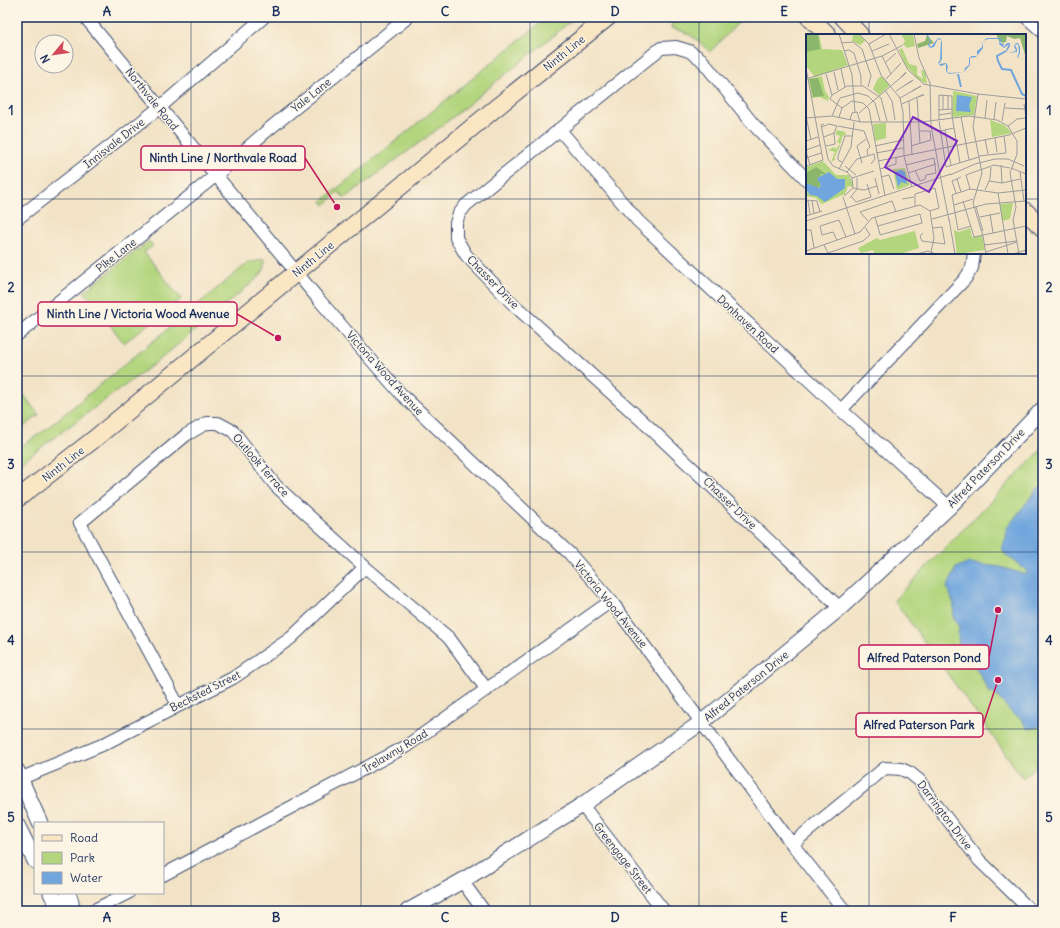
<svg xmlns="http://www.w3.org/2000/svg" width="1060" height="928" font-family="Delius,sans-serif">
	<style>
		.green { fill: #b2d57e; stroke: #66826e }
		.water { fill: #70a5dd; stroke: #466a9e }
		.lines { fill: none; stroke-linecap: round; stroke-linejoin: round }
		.minor-casing { stroke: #3b4a6e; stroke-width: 14 }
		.tertiary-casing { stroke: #3b4a6e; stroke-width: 17 }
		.secondary-casing { stroke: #3b4a6e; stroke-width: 19 }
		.minor { stroke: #fff; stroke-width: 12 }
		.tertiary { stroke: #fff; stroke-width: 15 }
		.secondary { stroke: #fbe6c4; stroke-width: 17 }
		.grid { fill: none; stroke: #1b2f5e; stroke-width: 1; stroke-opacity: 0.55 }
		.labels { text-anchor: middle; stroke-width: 3; stroke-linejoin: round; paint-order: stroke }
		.street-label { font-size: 11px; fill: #1b2f5e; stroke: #fcf5e5 }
		.inset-river { fill: none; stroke: #70a5dd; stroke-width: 2 }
		.inset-road { fill: none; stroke: #9c9b9c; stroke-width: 1 }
		.view { fill: #7b2cbf; fill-opacity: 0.15; stroke: #7b2cbf; stroke-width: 2 }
		.inset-edge { fill: none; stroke: #1b2f5e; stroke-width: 2 }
		.leader { fill: none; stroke: #c2185b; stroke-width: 1.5 }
		.callout-dot { fill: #c2185b; stroke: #fcf5e5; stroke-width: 1.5 }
		.callout { fill: #fcf5e5; stroke: #c2185b; stroke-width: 1.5 }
		.callout-label { font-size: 12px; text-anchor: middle; font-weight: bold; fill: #1b2f5e }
		.neatline { fill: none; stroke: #1b2f5e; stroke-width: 1.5 }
		.grid-label { font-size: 13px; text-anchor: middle; font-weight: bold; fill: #1b2f5e }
	</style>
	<rect width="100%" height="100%" fill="#fcf5e5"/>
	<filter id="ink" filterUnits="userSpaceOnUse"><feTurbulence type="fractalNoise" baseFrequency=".025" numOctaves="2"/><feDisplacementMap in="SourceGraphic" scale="8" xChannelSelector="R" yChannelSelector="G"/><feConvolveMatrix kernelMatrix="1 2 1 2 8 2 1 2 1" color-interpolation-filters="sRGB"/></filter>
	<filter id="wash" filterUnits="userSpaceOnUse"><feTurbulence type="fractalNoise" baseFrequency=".012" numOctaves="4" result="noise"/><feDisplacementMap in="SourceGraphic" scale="16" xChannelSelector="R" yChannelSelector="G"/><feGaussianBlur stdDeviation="0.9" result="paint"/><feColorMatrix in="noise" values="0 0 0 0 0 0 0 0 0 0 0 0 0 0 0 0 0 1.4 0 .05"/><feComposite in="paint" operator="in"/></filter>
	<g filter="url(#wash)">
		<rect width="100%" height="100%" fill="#f2e3c6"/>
		<path class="green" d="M 548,17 L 576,17 L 443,125 L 345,198 L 338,192 L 325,205 L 322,201 Z
			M 674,17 L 749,17 L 738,23 L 710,52 C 698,40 688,31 671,28 Z
			M 149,241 L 153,246 L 144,252 L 181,299 L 124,343 L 84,292 Z
			M 265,259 L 265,268 L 259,277 L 158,361 L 17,465 L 17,449 L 45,430 L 248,263 Z
			M 17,386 L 39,415 L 17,432 Z
			M 1043,448 L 1043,760 L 1023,778 L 894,600 Z"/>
		<path class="water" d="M 1043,486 L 1043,726 L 1028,729 L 1021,718 L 1014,715 L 994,693 L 990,693 C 985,685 982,676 976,668 C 966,653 955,649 959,627 L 953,617 L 954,604 L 947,587 L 956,568 L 967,563 L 1000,567 L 1027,575 L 1026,570 L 1005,554 L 1002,548 L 1006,538 L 1007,528 L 1038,488 Z"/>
	</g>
	<g filter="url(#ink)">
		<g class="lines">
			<g class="minor-casing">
				<path id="minor" d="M 85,17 L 320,301 L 401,394 L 570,554 L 611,601 L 792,844 L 845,911
					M 1026,17 L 1043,32
					M 559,129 L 638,221 L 841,410 L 949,507
					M 807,180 L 753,124 L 701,59 L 689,51 L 676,47 L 661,48 L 466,205 L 459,214 L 456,223 L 456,238 L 466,255 L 514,305 L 649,427 L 840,608
					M 17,219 L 159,108 L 264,17
					M 17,335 L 215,176 L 269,129 L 408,17
					M 841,410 L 965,279 L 972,268 L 974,253
					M 178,705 L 80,523 L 186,435 L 207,423 L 218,423 L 233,431 L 276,486 L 365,567 L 449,638 L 487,690
					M 17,780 L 102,745 L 233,678 L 291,638 L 365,567
					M 582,805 L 664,911
					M 792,844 L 885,768 L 901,769 L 910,773 L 920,781 L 927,793 L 979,860 L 1031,911
					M 163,875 L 405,747 L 611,601
					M 462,881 L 484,911
					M 92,911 L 128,893"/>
			</g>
			<g class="tertiary-casing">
				<path id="tertiary" d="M 17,771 L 40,823
					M 17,825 L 35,861
					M 51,893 L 61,911
					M 68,893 L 71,902 L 72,911
					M 408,911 L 462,881 L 582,805 L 702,722 L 840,608 L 949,507 L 1043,409"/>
			</g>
			<g class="secondary-casing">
				<path id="secondary" d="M 809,17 L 828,35
					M 843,17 L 860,35
					M 1025,211 L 1043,228
					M 17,499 L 93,440 L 492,111 L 608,17"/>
			</g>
			<use href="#minor" class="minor"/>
			<use href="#tertiary" class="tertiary"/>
			<use href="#secondary" class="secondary"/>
		</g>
	</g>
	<path class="grid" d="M 191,17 L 191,911M 361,17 L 361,911M 530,17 L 530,911M 699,17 L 699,911M 869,17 L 869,35M 17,199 L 807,199M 1025,199 L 1043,199M 869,253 L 869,911M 17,376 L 1043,376M 17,552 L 1043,552M 17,729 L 1043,729"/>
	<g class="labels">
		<g class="street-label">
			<text transform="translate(564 53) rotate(-39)" y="4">Ninth Line</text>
			<text transform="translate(311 95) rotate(-39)" y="4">Yale Lane</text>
			<text transform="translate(152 99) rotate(51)" y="4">Northvale Road</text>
			<text transform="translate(114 143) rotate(-38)" y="4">Innisvale Drive</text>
			<text transform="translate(116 255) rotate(-38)" y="4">Pike Lane</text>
			<text transform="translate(313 259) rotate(-39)" y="4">Ninth Line</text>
			<text transform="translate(493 282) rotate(46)" y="4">Chasser Drive</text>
			<text transform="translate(748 324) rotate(43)" y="4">Donhaven Road</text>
			<text transform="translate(385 373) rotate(48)" y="4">Victoria Wood Avenue</text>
			<text transform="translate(63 464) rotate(-38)" y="4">Ninth Line</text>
			<text transform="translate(261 465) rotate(49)" y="4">Outlook Terrace</text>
			<text transform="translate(986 468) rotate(-46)" y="4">Alfred Paterson Drive</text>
			<text transform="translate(730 503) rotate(44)" y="4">Chasser Drive</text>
			<text transform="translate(611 604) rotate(51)" y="4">Victoria Wood Avenue</text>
			<text transform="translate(746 686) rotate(-39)" y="4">Alfred Paterson Drive</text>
			<text transform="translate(205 691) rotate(-27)" y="4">Becksted Street</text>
			<text transform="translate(395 751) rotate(-31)" y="4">Trelawny Road</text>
			<text transform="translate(945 815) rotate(53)" y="4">Darrington Drive</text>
			<text transform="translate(623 858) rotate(52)" y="4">Greengage Street</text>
		</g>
	</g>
	<g transform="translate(806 34)">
		<rect width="220" height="220" fill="#f2e3c6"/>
		<path d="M 0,0 L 13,0 L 16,15 L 36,16 L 42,31 L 9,43 L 1,33 ZM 47,0 L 53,1 L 60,6 L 54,11 L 46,7 ZM 95,0 L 107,0 L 109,12 L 101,14 L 97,10 L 99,7 ZM 96,14 L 103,30 L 111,32 L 111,41 L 117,45 L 115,36 L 119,37 L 121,50 L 112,45 L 100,32 L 93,16 ZM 16,42 L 19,57 L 23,63 L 22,67 L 14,63 L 6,64 L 3,45 ZM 75,42 L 84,51 L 73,61 L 67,55 L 71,46 ZM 147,57 L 171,62 L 168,81 L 146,83 ZM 184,86 L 198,91 L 206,99 L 186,103 ZM 80,89 L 80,104 L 69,107 L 67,90 ZM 31,96 L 39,98 L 40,102 L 37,101 L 33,114 L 28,124 L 30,125 L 25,128 L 29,118 L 22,116 L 28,113 L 30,115 L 34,110 L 31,108 L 34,102 L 29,100 ZM 17,127 L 30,141 L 43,141 L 47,150 L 46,153 L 42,152 L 39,160 L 16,170 L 10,164 L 0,162 L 0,133 ZM 99,134 L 104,151 L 91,156 L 87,135 ZM 207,169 L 204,185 L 196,187 L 194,170 ZM 146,183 L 148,196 L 153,198 L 164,194 L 166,203 L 176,202 L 179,216 L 151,220 ZM 109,197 L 113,214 L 94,220 L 68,220 L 67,216 L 55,219 L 52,214 L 71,204 L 74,206 Z" fill="#b2d57e"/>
		<path d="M 12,0 L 14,15 L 0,18 L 0,1 ZM 190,0 L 220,0 L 220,24 L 214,4 L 208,5 L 201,2 L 200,8 L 197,9 L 193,7 ZM 121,1 L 128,9 L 112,14 L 111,10 L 119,7 ZM 12,44 L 18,62 L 7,63 L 3,45 ZM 10,133 L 20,140 L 15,140 L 12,145 L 15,151 L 11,154 L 0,149 L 0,139 Z" fill="#8db66d"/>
		<path d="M 120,0 L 122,1 L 125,7 L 123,10 L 125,13 L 132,4 L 135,5 L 136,9 L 136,25 L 133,30 L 140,29 L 142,32 L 141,37 L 143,39 L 158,38 L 159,34 L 163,31 L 163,24 L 166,22 L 171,22 L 171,17 L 176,13 L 177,7 L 181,4 L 194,4 L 196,6 L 194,9 L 198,10 L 197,14 L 201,9 L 204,9 L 204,12 L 201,17 L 202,19 L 210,17 L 208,12 L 210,9 L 212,9 L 214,13 L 214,19 L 212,23 L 220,26 L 211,23 L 213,18 L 212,10 L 209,11 L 211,15 L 211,18 L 202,19 L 200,16 L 203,10 L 198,14 L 193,10 L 194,5 L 182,5 L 177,7 L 177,14 L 170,23 L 164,24 L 164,31 L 158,38 L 143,40 L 140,37 L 140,30 L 135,32 L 132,29 L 134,26 L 135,6 L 132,5 L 128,13 L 124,14 L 122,11 L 124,6 ZM 151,61 L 166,63 L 163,72 L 165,78 L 150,77 ZM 95,136 L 99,138 L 101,150 L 95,148 L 92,153 L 89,138 ZM 23,138 L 31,145 L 39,145 L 39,154 L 19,168 L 11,162 L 4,161 L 0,155 L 0,149 L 13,154 L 15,151 L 11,144 Z" fill="#70a5dd"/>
		<path class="inset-river" d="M 200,17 L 191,22 L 192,27 L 196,35 L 205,36 L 216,60 L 220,62M 152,40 L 155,53"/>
		<path class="inset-road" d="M 33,0 L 46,41 L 49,78M 53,0 L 63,10 L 75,41 L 94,64 L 97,78 L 98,122 L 106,153M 83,0 L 102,36 L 118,50M 108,0 L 113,24 L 124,49 L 125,92 L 136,151M 35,9 L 47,8 L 56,15 L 65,42 L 62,53M 63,10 L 80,0M 38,17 L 43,16 L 48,19 L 55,42 L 55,51M 66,17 L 83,10M 76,22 L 85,40M 79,29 L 90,19M 0,34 L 17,126M 35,35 L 39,53M 28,38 L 32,56M 20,40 L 26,61M 0,45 L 76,22 L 97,11M 80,45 L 95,29 L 90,34M 117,50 L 172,60 L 220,65M 79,56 L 86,67 L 89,86M 90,57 L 106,47 L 107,46 L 99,51M 172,60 L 167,93 L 176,139 L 167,169 L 177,202M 142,62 L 142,75M 94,64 L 115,52 L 106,57M 111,64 L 114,110M 103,67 L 106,121M 96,70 L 116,61 L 118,61 L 112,63M 218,70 L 220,83M 36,74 L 24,65 L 26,61 L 41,52 L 57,52 L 75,64 L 81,87M 199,74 L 218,75M 132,76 L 146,75M 137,76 L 137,61M 53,79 L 99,40 L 100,38 L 95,43M 133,81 L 145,79M 0,82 L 5,106M 26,82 L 34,64 L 52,59 L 62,62 L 69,69 L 74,87M 33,83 L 36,74 L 46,67 L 57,69 L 63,75 L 79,162M 155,83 L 163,126M 0,84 L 26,82 L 55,88 L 115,88 L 163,82 L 191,86 L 202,92 L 211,107 L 211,120 L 204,139M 179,84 L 181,66M 188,85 L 190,68M 44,86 L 46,79 L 51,78 L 54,88M 133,86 L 133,61 L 146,62 L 146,82 L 154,129M 133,87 L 140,133 L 173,123M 196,87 L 199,69M 18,90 L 15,91 L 22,125M 32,92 L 58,97 L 64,113 L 61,116 L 62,121M 202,92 L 211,85 L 220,84M 16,93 L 23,90 L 31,92 L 28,99 L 18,103M 139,96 L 145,132M 134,97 L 148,94M 189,104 L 191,118M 179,105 L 182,120M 0,107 L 12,103M 20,112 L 29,110 L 28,99M 69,112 L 97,106M 105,112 L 125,106 L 124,97 L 113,97M 0,116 L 14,111M 0,117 L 4,131M 70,119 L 97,114M 173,122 L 200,119 L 198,102M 0,124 L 15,119M 22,125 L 27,132 L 41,138 L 46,144 L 47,154 L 38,162M 72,127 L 203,101 L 220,94M 36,128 L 32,126 L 32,122 L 39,102 L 46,102M 56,129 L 51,112 L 60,105M 100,131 L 128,124 L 130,139 L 120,141 L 119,145 L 114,147 L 109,136M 195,131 L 196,149M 0,132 L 17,126M 39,132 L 50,141M 205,134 L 220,140M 33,135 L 45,113 L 48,88M 74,135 L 90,130 L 90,123M 41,138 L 51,125 L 68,120 L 69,125 L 65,130M 214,138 L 218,167M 102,139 L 130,130M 204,139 L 210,173 L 207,186 L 213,220M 144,141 L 169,130 L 189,125 L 202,125 L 218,132M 75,143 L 83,141 L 88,155M 46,144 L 68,137M 69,144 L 73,160M 151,145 L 155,158M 183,147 L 196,149 L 214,145M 136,151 L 143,186M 47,154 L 58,156 L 71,152M 164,155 L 160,141 L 188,131 L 204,134M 179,156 L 184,145 L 185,133M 150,159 L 146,147 L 155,143M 192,159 L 202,220M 37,163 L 49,200M 46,163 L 50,168 L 65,163 L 61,150M 44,164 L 51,155 L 51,144M 96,165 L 108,163M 0,166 L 11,167 L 14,178M 2,166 L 4,181M 6,167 L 8,179M 157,167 L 168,203 L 220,192M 148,171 L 167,165M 109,172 L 109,160 L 129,154 L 133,174 L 124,177M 170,173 L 177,197M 184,180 L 187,199M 0,182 L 16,177M 69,183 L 74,200 L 74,201 L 116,189 L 114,180 L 72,192M 174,183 L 194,179M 126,185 L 180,170 L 220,167M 143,185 L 149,220M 0,187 L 145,140M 62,187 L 54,178 L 86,167 L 90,178M 165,192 L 152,196 L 146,161 L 164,155 L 192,159 L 220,156M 0,196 L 5,196 L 8,214M 117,199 L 114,202 L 116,207 L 139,210 L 136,193 L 127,194M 177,202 L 180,220M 31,206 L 27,198 L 16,201 L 14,192 L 33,186 L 40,203M 18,211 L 22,219 L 57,207 L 64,201 L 59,193M 178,211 L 211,207M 0,217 L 54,198 L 66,184 L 114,171 L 124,177 L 128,204 L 125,218M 180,218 L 211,208M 111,220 L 122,217 L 130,220M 207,220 L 220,216"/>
		<path class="view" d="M 107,83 L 151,107 L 123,158 L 79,133 Z"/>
		<rect width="220" height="220" class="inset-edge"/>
	</g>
	<path class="leader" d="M337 207L305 158M278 338L237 314M998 610L989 657M998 680L983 725"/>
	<g class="callout-dot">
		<circle cx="337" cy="207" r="4"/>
		<circle cx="278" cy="338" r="4"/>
		<circle cx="998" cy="610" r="4"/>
		<circle cx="998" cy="680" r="4"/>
	</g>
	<g class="callout">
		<rect x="141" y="146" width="164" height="24" rx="4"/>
		<rect x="38" y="302" width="199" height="24" rx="4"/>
		<rect x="859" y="645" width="130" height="24" rx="4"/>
		<rect x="856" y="713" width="127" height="24" rx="4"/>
	</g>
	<g class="callout-label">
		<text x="223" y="162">Ninth Line / Northvale Road</text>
		<text x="138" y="318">Ninth Line / Victoria Wood Avenue</text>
		<text x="924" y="662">Alfred Paterson Pond</text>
		<text x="919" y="729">Alfred Paterson Park</text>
	</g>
	<rect width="1060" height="928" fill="none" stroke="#fcf5e5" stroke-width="44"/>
	<rect x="34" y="822" width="130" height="72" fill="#fcf5e5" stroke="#a2a6af"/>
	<rect x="42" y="835" width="20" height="6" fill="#fbe6c4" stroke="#a2a6af"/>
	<text x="70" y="842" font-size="12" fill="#1b2f5e">Road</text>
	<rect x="42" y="852" width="20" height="12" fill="#b2d57e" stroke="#a2a6af"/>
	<text x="70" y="862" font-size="12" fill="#1b2f5e">Park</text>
	<rect x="42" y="872" width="20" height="12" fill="#70a5dd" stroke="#a2a6af"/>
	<text x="70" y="882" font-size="12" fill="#1b2f5e">Water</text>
	<g transform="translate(54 54) rotate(241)"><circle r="19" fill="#fcf5e5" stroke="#a2a6af"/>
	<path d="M0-3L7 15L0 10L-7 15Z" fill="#d1495b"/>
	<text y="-6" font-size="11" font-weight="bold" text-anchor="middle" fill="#1b2f5e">N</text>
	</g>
	<rect x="22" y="22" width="1016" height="884" class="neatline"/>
	<g class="grid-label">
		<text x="107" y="16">A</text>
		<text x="276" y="16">B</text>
		<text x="445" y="16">C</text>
		<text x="615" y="16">D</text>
		<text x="784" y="16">E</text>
		<text x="953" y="16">F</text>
		<text x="11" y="115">1</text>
		<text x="1049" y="115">1</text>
		<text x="11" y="292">2</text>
		<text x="1049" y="292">2</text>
		<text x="11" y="469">3</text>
		<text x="1049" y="469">3</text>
		<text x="11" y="645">4</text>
		<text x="1049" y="645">4</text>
		<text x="11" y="822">5</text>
		<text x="1049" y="822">5</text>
		<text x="107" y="922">A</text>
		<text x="276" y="922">B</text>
		<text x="445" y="922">C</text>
		<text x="615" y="922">D</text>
		<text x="784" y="922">E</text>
		<text x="953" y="922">F</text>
	</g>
</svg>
